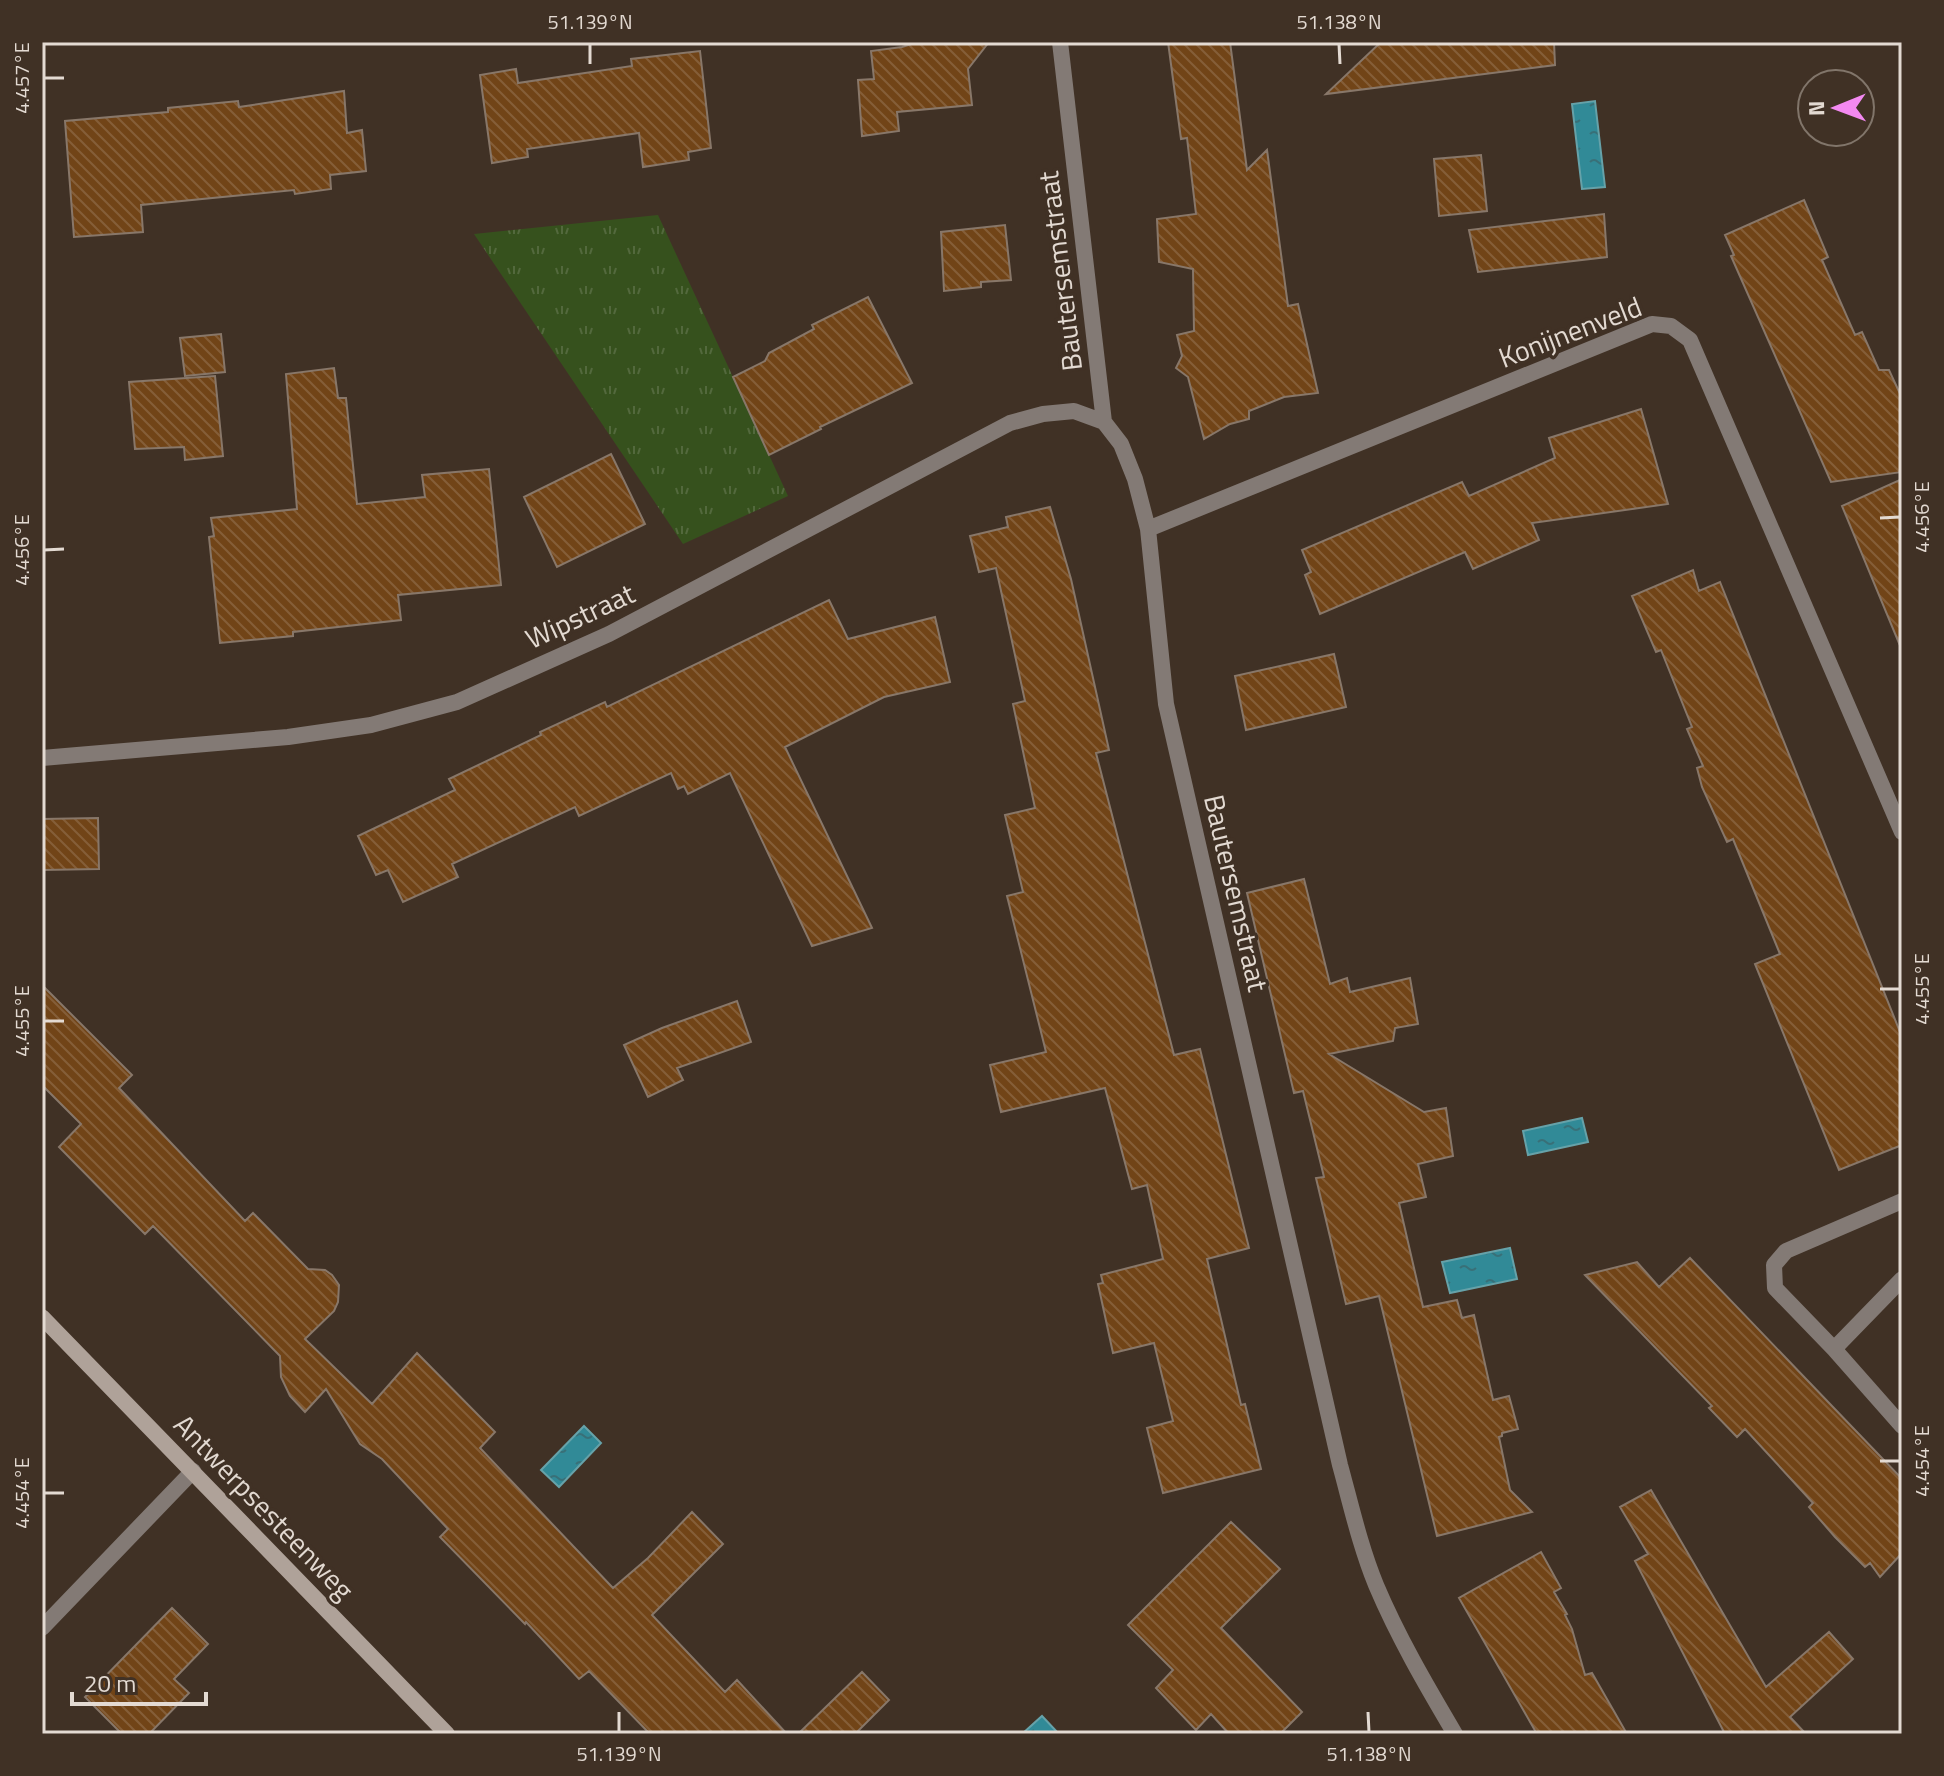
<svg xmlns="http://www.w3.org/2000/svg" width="1944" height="1776" font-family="'Titillium Web',sans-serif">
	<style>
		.grass { fill: url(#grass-tufts) }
		.water { fill: url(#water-ripples); stroke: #66a2a9; stroke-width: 2 }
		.building { fill: url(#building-back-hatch); stroke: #887769; stroke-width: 2 }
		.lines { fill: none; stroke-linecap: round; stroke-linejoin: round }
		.street { stroke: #837a75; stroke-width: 16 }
		.secondary { stroke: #afa299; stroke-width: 16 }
		.ticks { fill: none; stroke: #e3dad2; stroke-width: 3 }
		.labels { text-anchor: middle; stroke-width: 7; stroke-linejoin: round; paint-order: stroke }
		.street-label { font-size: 28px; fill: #e3dad2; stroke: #403125 }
		.neatline { fill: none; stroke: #e3dad2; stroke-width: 3 }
		.ticks-label { font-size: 20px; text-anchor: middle; fill: #e3dad2 }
	</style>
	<defs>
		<pattern id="grass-tufts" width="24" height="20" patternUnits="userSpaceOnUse" patternTransform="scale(2)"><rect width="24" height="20" fill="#36511d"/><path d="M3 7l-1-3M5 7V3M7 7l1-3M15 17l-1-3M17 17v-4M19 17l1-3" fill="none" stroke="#53693d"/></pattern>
		<pattern id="water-ripples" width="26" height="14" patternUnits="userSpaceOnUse" patternTransform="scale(2)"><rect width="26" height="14" fill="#318a97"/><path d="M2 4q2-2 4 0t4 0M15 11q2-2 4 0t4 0" fill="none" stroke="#387078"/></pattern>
		<pattern id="building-back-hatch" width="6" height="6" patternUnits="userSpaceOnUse" patternTransform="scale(2)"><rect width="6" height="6" fill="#714417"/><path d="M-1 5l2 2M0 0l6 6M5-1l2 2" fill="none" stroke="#855e38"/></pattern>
	</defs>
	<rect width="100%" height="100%" fill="#403125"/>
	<path class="grass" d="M 658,215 L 788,496 L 683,544 L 474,234 Z"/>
	<path class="water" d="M 1595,101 L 1605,187 L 1582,189 L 1572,104 Z
		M 1582,1118 L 1588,1142 L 1528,1155 L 1523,1131 Z
		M 1510,1248 L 1517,1279 L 1450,1293 L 1442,1262 Z
		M 584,1426 L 601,1443 L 559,1487 L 541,1470 Z
		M 1042,1716 L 1059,1734 L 1022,1734 Z"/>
	<path class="building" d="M 918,42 L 989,42 L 968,69 L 972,105 L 897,112 L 899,131 L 862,136 L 858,80 L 874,79 L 871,51 L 902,47 Z
		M 1168,42 L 1230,42 L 1247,170 L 1267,150 L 1288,306 L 1298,304 L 1318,393 L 1284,397 L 1249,411 L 1249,419 L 1230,424 L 1204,439 L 1188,377 L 1176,368 L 1182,356 L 1177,335 L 1194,331 L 1193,269 L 1159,262 L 1157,219 L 1196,214 L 1187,138 L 1181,139 Z
		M 1381,42 L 1554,42 L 1555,65 L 1326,94 Z
		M 700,51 L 711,148 L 688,152 L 689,160 L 643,167 L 639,133 L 527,149 L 528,157 L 492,163 L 480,75 L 516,69 L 518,83 L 632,66 L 631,59 Z
		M 344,91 L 347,133 L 362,130 L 366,171 L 330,175 L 331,189 L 295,194 L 294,190 L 141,205 L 143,232 L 74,237 L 65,121 L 168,112 L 168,108 L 238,101 L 239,107 Z
		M 1481,155 L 1487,211 L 1439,216 L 1434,159 Z
		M 1804,200 L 1828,257 L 1822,260 L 1855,335 L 1862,332 L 1879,370 L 1889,370 L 1902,398 L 1902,472 L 1831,482 L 1731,256 L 1734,255 L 1725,235 Z
		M 1604,214 L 1607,257 L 1478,272 L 1469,230 Z
		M 1005,225 L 1011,280 L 981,282 L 981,287 L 944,291 L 941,232 Z
		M 868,297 L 912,383 L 820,427 L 821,429 L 769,455 L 733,377 L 765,361 L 769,353 L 814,329 L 812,325 Z
		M 221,334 L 225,372 L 185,376 L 180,338 Z
		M 334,368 L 338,398 L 346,398 L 357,504 L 425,497 L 422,475 L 489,469 L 501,585 L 398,595 L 401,620 L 293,632 L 293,636 L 220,643 L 209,537 L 214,536 L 211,518 L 297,509 L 286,374 Z
		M 215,376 L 223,456 L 185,460 L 184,447 L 135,449 L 129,382 Z
		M 1641,409 L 1668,504 L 1532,523 L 1539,540 L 1473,569 L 1465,552 L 1320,614 L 1305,575 L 1311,572 L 1302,550 L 1462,482 L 1469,496 L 1555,458 L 1549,438 Z
		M 611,454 L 645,524 L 557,567 L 524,497 Z
		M 1902,479 L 1902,647 L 1901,648 L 1842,506 Z
		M 1050,507 L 1071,579 L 1109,750 L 1096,753 L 1174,1055 L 1200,1049 L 1249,1248 L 1207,1259 L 1241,1405 L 1245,1404 L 1261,1469 L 1163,1493 L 1147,1428 L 1173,1421 L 1154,1343 L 1113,1353 L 1098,1284 L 1103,1283 L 1101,1275 L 1163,1259 L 1147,1185 L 1132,1189 L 1105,1088 L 1001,1112 L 990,1065 L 1046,1052 L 1007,896 L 1023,892 L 1005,815 L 1035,808 L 1013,704 L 1025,701 L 996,568 L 979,572 L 970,536 L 1008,527 L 1006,517 Z
		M 1693,570 L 1699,591 L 1720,582 L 1902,1037 L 1902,1145 L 1839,1170 L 1755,964 L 1780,954 L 1733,839 L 1727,842 L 1702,787 L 1697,768 L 1703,766 L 1687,729 L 1692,727 L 1661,650 L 1656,652 L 1632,596 Z
		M 829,600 L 848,639 L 935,617 L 950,682 L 884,697 L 785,747 L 872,928 L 812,946 L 730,773 L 688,794 L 684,786 L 678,789 L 671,773 L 579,816 L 575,807 L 452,864 L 458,877 L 403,902 L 388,870 L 376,875 L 358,836 L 455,790 L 449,779 L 541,735 L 540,732 L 605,702 L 607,707 Z
		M 1334,654 L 1346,707 L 1246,730 L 1235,676 Z
		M 98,818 L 99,869 L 42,870 L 42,819 Z
		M 1304,879 L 1330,984 L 1347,978 L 1350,992 L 1410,978 L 1418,1024 L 1395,1028 L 1393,1041 L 1329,1054 L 1424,1112 L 1446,1108 L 1453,1156 L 1418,1164 L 1426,1197 L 1399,1203 L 1423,1307 L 1457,1300 L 1462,1318 L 1474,1315 L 1493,1400 L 1509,1396 L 1518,1429 L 1502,1433 L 1502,1436 L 1499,1437 L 1510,1490 L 1532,1512 L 1437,1536 L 1379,1296 L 1346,1304 L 1316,1178 L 1324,1177 L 1303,1091 L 1294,1093 L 1247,893 Z
		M 42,985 L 132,1075 L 119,1088 L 245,1221 L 253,1213 L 308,1269 L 325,1270 L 332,1275 L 339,1285 L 338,1302 L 334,1311 L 305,1339 L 372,1404 L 417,1353 L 495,1432 L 480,1448 L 613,1588 L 648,1558 L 692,1512 L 723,1544 L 652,1615 L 725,1692 L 737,1680 L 787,1734 L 650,1734 L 589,1671 L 579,1679 L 526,1622 L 525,1624 L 440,1537 L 448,1529 L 382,1459 L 360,1444 L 326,1389 L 305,1412 L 290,1396 L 281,1377 L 280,1356 L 153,1226 L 145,1234 L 59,1147 L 81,1124 L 42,1085 Z
		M 737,1001 L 751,1042 L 677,1068 L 683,1080 L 648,1097 L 624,1045 L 662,1028 Z
		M 1690,1258 L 1902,1479 L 1902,1553 L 1880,1577 L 1870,1563 L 1865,1567 L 1835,1537 L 1809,1507 L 1813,1503 L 1745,1429 L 1737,1437 L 1709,1408 L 1712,1406 L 1585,1275 L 1637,1262 L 1659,1287 Z
		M 1651,1490 L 1766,1687 L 1829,1632 L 1853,1659 L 1790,1717 L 1806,1734 L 1725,1734 L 1635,1561 L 1648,1554 L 1620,1507 Z
		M 1231,1522 L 1280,1569 L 1221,1628 L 1302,1712 L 1280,1734 L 1229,1734 L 1211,1714 L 1196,1730 L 1156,1688 L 1173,1670 L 1128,1625 Z
		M 1541,1552 L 1561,1588 L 1554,1592 L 1567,1614 L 1565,1615 L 1572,1629 L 1585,1675 L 1592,1673 L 1627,1734 L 1537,1734 L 1459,1598 Z
		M 172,1608 L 208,1644 L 174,1679 L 189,1693 L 149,1734 L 122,1734 L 85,1697 Z
		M 862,1672 L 889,1700 L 855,1734 L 798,1734 Z"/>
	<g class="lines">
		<path class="street" d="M 1060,42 L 1104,422 L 1121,444 L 1135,479 L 1148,529 L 1166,704 L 1340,1465 C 1351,1505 1360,1546 1376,1585 C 1398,1637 1426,1685 1455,1734
			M 1148,529 L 1652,324 L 1671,326 L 1690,340 L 1902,832
			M 42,758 L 288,737 L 371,725 L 457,702 L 609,634 L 1010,423 L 1043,414 L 1074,411 L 1104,422
			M 1902,1201 L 1786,1251 L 1774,1265 L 1775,1288 L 1834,1349 L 1902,1426
			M 1834,1349 L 1902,1279
			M 42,1628 L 193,1471"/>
		<path class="secondary" d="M 42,1317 L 447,1734"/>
	</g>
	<path class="ticks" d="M 590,44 L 590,64M 1339,44 L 1340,64M 44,78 L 64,78M 1880,518 L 1900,517M 44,550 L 64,549M 1880,989 L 1900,989M 44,1021 L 64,1021M 1880,1461 L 1900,1461M 44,1493 L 64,1493M 619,1712 L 619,1732M 1368,1712 L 1369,1732"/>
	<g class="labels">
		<g class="street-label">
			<text transform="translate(1060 271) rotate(-97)" y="10">Bautersemstraat</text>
			<text transform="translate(1570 332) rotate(-21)" y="10">Konijnenveld</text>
			<text transform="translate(580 616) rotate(-25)" y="10">Wipstraat</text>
			<text transform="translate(1236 893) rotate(77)" y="10">Bautersemstraat</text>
			<text transform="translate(264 1507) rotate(46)" y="10">Antwerpsesteenweg</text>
		</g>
	</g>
	<rect width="1944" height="1776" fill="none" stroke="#403125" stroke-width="88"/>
	<g transform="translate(1836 108) rotate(269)"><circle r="38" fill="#403125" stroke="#81756a" stroke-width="2"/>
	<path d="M0-6L14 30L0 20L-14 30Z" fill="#f389f1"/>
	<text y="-12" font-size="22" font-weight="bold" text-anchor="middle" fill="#e3dad2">N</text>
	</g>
	<path d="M72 1692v12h134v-12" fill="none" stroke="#e3dad2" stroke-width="4"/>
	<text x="84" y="1692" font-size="24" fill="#e3dad2" stroke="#403125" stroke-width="6" paint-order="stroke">20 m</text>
	<rect x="44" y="44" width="1856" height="1688" class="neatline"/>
	<g class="ticks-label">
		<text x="590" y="29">51.139°N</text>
		<text x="1339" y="29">51.138°N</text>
		<text transform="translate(22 78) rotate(-90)" y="7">4.457°E</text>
		<text transform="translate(1922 517) rotate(-90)" y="7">4.456°E</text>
		<text transform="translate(22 550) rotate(-90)" y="7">4.456°E</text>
		<text transform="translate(1922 989) rotate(-90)" y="7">4.455°E</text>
		<text transform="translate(22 1021) rotate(-90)" y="7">4.455°E</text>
		<text transform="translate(1922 1461) rotate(-90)" y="7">4.454°E</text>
		<text transform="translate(22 1493) rotate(-90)" y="7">4.454°E</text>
		<text x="619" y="1761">51.139°N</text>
		<text x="1369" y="1761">51.138°N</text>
	</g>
</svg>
